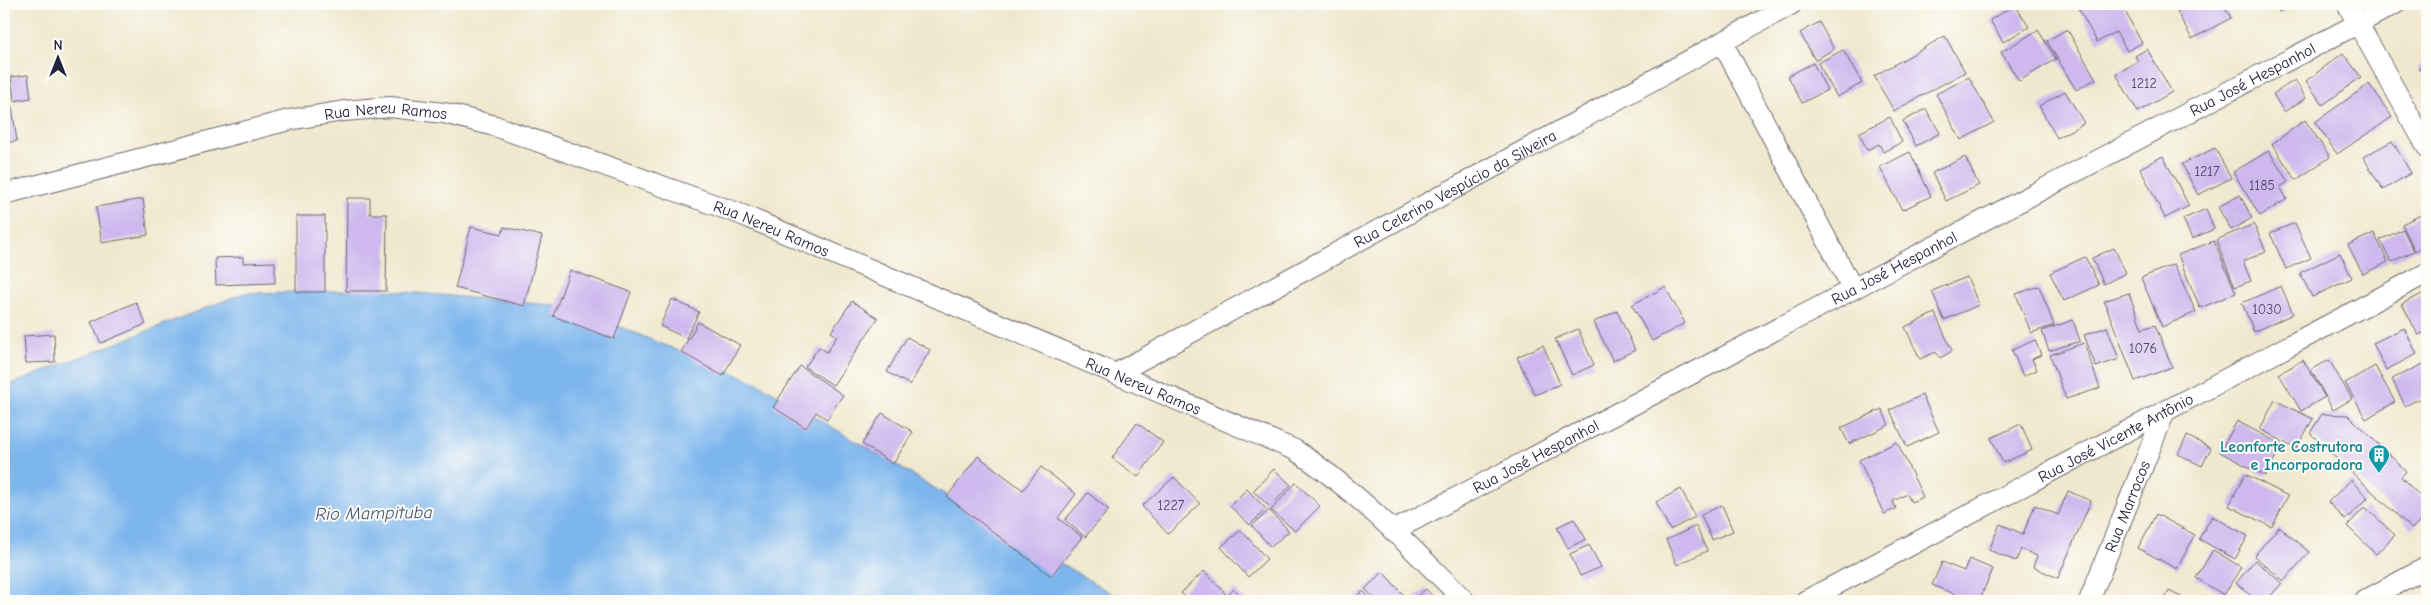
<svg xmlns="http://www.w3.org/2000/svg" width="2431" height="605" font-family="'Comic Neue',sans-serif">
	<style>
		.water { fill: #7db6ed; stroke: #506c94 }
		.building { fill: #ceb8ee }
		.lines { fill: none; stroke-linecap: round; stroke-linejoin: round }
		.minor-casing { stroke: #6a676e; stroke-width: 22 }
		.minor { stroke: #fff; stroke-width: 20 }
		.labels { text-anchor: middle; stroke-width: 4; stroke-linejoin: round; paint-order: stroke }
		.number-label { font-size: 14px; fill: #4d4868 }
		.street-label { font-size: 16px; fill: #22223b; stroke: #fdfcf7 }
		.culture-label { font-size: 16px; font-weight: bold; fill: #0d838f; stroke: #fdfcf7; text-anchor: end }
		.water-label { font-size: 18px; font-style: italic; fill: #425679; stroke: #fdfcf7 }
	</style>
	<rect width="100%" height="100%" fill="#fdfcf7"/>
	<filter id="ink" filterUnits="userSpaceOnUse"><feTurbulence type="fractalNoise" baseFrequency=".02" numOctaves="2"/><feDisplacementMap in="SourceGraphic" scale="10" xChannelSelector="R" yChannelSelector="G"/><feConvolveMatrix kernelMatrix="1 2 1 2 8 2 1 2 1" color-interpolation-filters="sRGB"/></filter>
	<filter id="wash" filterUnits="userSpaceOnUse"><feTurbulence type="fractalNoise" baseFrequency=".0096" numOctaves="4" result="noise"/><feDisplacementMap in="SourceGraphic" scale="20" xChannelSelector="R" yChannelSelector="G"/><feGaussianBlur stdDeviation="1.12" result="paint"/><feColorMatrix in="noise" values="0 0 0 0 0 0 0 0 0 0 0 0 0 0 0 0 0 1.4 0 .05"/><feComposite in="paint" operator="in"/></filter>
	<g filter="url(#wash)">
		<rect width="100%" height="100%" fill="#f0e8ce"/>
		<path class="water" d="M 385,290 L 571,307 L 758,383 L 1124,601 L 4,601 L 4,387 L 244,293 Z"/>
		<g id="blocks">
			<path class="building" d="M 2076,4 L 2121,4 L 2142,43 L 2127,51 L 2116,32 L 2097,42 Z
				M 2193,4 L 2223,4 L 2231,18 L 2192,39 L 2177,12 Z
				M 2275,4 L 2296,4 L 2279,12 Z
				M 2015,5 L 2029,27 L 2003,42 L 1990,20 Z
				M 1819,22 L 1834,49 L 1815,60 L 1800,33 Z
				M 2067,29 L 2096,79 L 2076,90 L 2047,41 Z
				M 2038,30 L 2056,59 L 2019,81 L 2001,52 Z
				M 1945,36 L 1965,72 L 1894,111 L 1874,76 Z
				M 2147,49 L 2172,92 L 2138,112 L 2116,74 L 2138,61 L 2135,56 Z
				M 1843,50 L 1862,83 L 1837,97 L 1818,63 Z
				M 2343,53 L 2361,77 L 2323,105 L 2306,81 Z
				M 2427,56 L 2427,76 L 2418,69 Z
				M 1813,63 L 1827,90 L 1802,103 L 1788,76 Z
				M 28,75 L 31,98 L 14,101 L 11,77 Z
				M 1969,77 L 1994,122 L 1961,140 L 1936,94 Z
				M 2295,80 L 2306,98 L 2284,112 L 2273,94 Z
				M 2369,84 L 2392,117 L 2337,154 L 2315,122 Z
				M 2065,91 L 2084,123 L 2057,138 L 2039,106 Z
				M 12,107 L 17,141 L 4,143 L 4,108 Z
				M 1926,109 L 1940,133 L 1916,146 L 1903,121 Z
				M 1890,117 L 1902,142 L 1883,152 L 1879,144 L 1867,150 L 1859,133 Z
				M 2305,120 L 2330,157 L 2296,180 L 2272,144 Z
				M 2392,141 L 2411,173 L 2383,190 L 2363,157 Z
				M 2215,148 L 2231,178 L 2198,195 L 2182,164 Z
				M 2269,151 L 2288,182 L 2280,187 L 2287,199 L 2260,216 L 2233,172 Z
				M 1910,152 L 1931,196 L 1902,210 L 1880,167 Z
				M 2163,156 L 2189,206 L 2165,218 L 2140,168 Z
				M 1965,157 L 1979,185 L 1946,201 L 1932,173 Z
				M 2240,195 L 2252,218 L 2231,230 L 2218,207 Z
				M 347,198 L 370,198 L 370,214 L 387,214 L 386,291 L 346,291 Z
				M 143,199 L 148,235 L 102,243 L 96,207 Z
				M 2206,209 L 2214,229 L 2192,239 L 2183,219 Z
				M 2427,212 L 2427,244 L 2415,251 L 2402,224 Z
				M 296,216 L 325,216 L 325,292 L 296,292 Z
				M 2295,223 L 2311,258 L 2286,269 L 2270,233 Z
				M 2254,224 L 2266,252 L 2243,261 L 2251,281 L 2235,287 L 2216,240 Z
				M 471,227 L 502,234 L 504,227 L 542,236 L 524,306 L 455,288 Z
				M 2403,229 L 2414,251 L 2391,262 L 2380,240 Z
				M 2374,233 L 2388,262 L 2363,274 L 2348,245 Z
				M 2214,241 L 2236,293 L 2200,308 L 2178,255 Z
				M 2114,248 L 2126,273 L 2104,284 L 2092,258 Z
				M 2340,253 L 2352,278 L 2312,297 L 2300,273 Z
				M 243,257 L 243,263 L 275,262 L 275,283 L 216,285 L 215,258 Z
				M 2085,257 L 2099,285 L 2064,301 L 2050,273 Z
				M 2174,264 L 2196,312 L 2162,327 L 2141,278 Z
				M 570,270 L 631,292 L 614,339 L 553,316 Z
				M 1967,277 L 1979,305 L 1944,320 L 1932,291 Z
				M 2039,286 L 2054,325 L 2031,333 L 2016,294 Z
				M 2281,286 L 2293,314 L 2254,332 L 2242,303 Z
				M 1665,287 L 1685,323 L 1652,341 L 1632,305 Z
				M 2129,293 L 2142,329 L 2155,325 L 2172,367 L 2135,381 L 2104,301 Z
				M 2424,293 L 2427,298 L 2427,331 L 2418,335 L 2402,304 Z
				M 672,299 L 699,312 L 686,338 L 660,326 Z
				M 852,301 L 878,318 L 833,385 L 805,367 L 819,347 L 827,352 L 837,336 L 831,332 Z
				M 136,302 L 146,324 L 101,343 L 91,322 Z
				M 1617,311 L 1635,350 L 1613,361 L 1594,322 Z
				M 1935,313 L 1952,351 L 1940,358 L 1936,352 L 1920,359 L 1905,327 Z
				M 2073,320 L 2080,341 L 2049,351 L 2042,331 Z
				M 698,322 L 740,345 L 723,376 L 681,352 Z
				M 2107,327 L 2119,359 L 2096,367 L 2084,335 Z
				M 2404,328 L 2417,354 L 2386,370 L 2373,343 Z
				M 1578,329 L 1594,365 L 1572,375 L 1555,339 Z
				M 54,334 L 55,362 L 26,363 L 24,336 Z
				M 907,337 L 930,350 L 910,385 L 887,372 Z
				M 2035,340 L 2041,355 L 2032,359 L 2037,370 L 2023,376 L 2012,350 Z
				M 2084,343 L 2100,388 L 2066,399 L 2050,355 Z
				M 1543,345 L 1560,384 L 1535,395 L 1517,357 Z
				M 2303,360 L 2325,397 L 2301,411 L 2279,374 Z
				M 2329,360 L 2352,399 L 2333,410 L 2311,370 Z
				M 2423,364 L 2427,372 L 2427,395 L 2405,406 L 2392,379 Z
				M 800,366 L 843,395 L 827,419 L 816,412 L 806,428 L 773,407 Z
				M 2375,366 L 2395,402 L 2366,419 L 2345,383 Z
				M 1922,395 L 1939,432 L 1907,447 L 1890,410 Z
				M 2275,400 L 2313,419 L 2296,449 L 2260,429 Z
				M 1882,409 L 1889,425 L 1849,444 L 1841,428 Z
				M 882,413 L 913,432 L 893,464 L 862,444 Z
				M 2322,414 L 2348,415 L 2406,471 L 2401,477 L 2427,503 L 2427,513 L 2412,529 L 2310,433 Z
				M 2237,421 L 2282,445 L 2265,476 L 2220,452 Z
				M 1137,423 L 1163,442 L 1138,477 L 1112,458 Z
				M 2021,424 L 2032,450 L 2003,463 L 1991,438 Z
				M 2187,436 L 2211,448 L 2202,466 L 2178,454 Z
				M 1897,442 L 1923,497 L 1911,502 L 1907,494 L 1893,501 L 1896,509 L 1884,514 L 1859,460 Z
				M 978,456 L 1023,490 L 1041,467 L 1076,494 L 1058,518 L 1082,537 L 1051,576 L 947,497 Z
				M 1274,469 L 1291,485 L 1270,507 L 1253,491 Z
				M 2245,474 L 2288,496 L 2272,527 L 2229,506 Z
				M 1174,477 L 1200,504 L 1168,534 L 1142,506 Z
				M 2351,480 L 2368,498 L 2345,520 L 2328,502 Z
				M 1296,483 L 1320,506 L 1295,531 L 1271,510 Z
				M 1247,489 L 1266,509 L 1250,525 L 1230,506 Z
				M 1681,489 L 1695,517 L 1670,530 L 1656,502 Z
				M 2068,491 L 2091,501 L 2058,578 L 2033,567 L 2037,556 L 2021,549 L 2016,561 L 1989,550 L 2000,524 L 2023,534 L 2035,505 L 2058,515 Z
				M 1088,493 L 1109,510 L 1085,537 L 1065,520 Z
				M 1722,505 L 1733,531 L 1712,540 L 1701,515 Z
				M 2365,507 L 2395,535 L 2376,554 L 2347,526 Z
				M 1269,510 L 1289,531 L 1271,547 L 1252,526 Z
				M 2156,514 L 2195,535 L 2177,569 L 2138,548 Z
				M 2212,516 L 2248,536 L 2235,559 L 2199,539 Z
				M 1574,519 L 1586,539 L 1568,548 L 1557,527 Z
				M 1696,526 L 1707,551 L 1677,565 L 1666,540 Z
				M 2279,527 L 2309,552 L 2284,581 L 2254,556 Z
				M 1241,530 L 1267,559 L 1248,577 L 1221,547 Z
				M 1589,545 L 1601,567 L 1580,576 L 1570,554 Z
				M 2213,550 L 2241,567 L 2224,595 L 2196,578 Z
				M 1969,559 L 1993,569 L 1979,601 L 1972,601 L 1932,585 L 1942,562 L 1964,571 Z
				M 2255,560 L 2282,583 L 2266,601 L 2257,601 L 2236,583 Z
				M 1204,571 L 1226,594 L 1218,601 L 1190,601 L 1181,593 Z
				M 1383,572 L 1409,601 L 1377,601 L 1365,589 Z
				M 1234,589 L 1246,601 L 1222,601 Z
				M 1426,589 L 1437,601 L 1411,601 Z
				M 1363,591 L 1373,601 L 1351,601 Z
				M 2169,591 L 2189,601 L 2164,601 Z"/>
		</g>
	</g>
	<g filter="url(#ink)">
		<use href="#blocks" fill-opacity="0" stroke="#6a676e" stroke-width="1"/>
		<g class="lines">
			<g class="minor-casing">
				<g id="minor">
					<path d="M 2347,4 L 2427,147"/>
					<path d="M 1722,42 L 1853,289"/>
					<path id="s1" d="M 4,194 L 289,120 L 344,111 L 390,107 L 444,113 L 495,126 L 740,214 L 1295,450 C 1359,492 1411,548 1465,601"/>
					<path id="s2" d="M 1117,373 L 1792,4"/>
					<path id="s3" d="M 1393,531 L 2395,4"/>
					<path id="s4" d="M 1805,601 L 2427,273"/>
					<path id="s5" d="M 2089,601 L 2165,411"/>
					<path d="M 2364,601 L 2427,567"/>
				</g>
			</g>
			<use href="#minor" class="minor"/>
		</g>
	</g>
	<defs>
		<g id="building-pin" transform="scale(1.125)"><path d="M0 17L-7.5 6A9.5 9.5 0 1 1 7.5 6Z" fill="#0f9aa8" stroke="#fdfcf7"/><path d="M-4-6H4V6H1V3H-1V6H-4ZM-2.5-4.3h1.7v1.8h-1.7ZM.8-4.3h1.7v1.8H.8ZM-2.5-1h1.7V.8h-1.7ZM.8-1h1.7V.8H.8Z" fill="#fff"/></g>
	</defs>
	<g fill-rule="evenodd">
		<use href="#building-pin" x="2379" y="455"/>
	</g>
	<g class="labels">
		<g class="number-label">
			<text x="2144" y="88">1212</text>
			<text x="2207" y="176">1217</text>
			<text x="2262" y="190">1185</text>
			<text x="2267" y="314">1030</text>
			<text x="2143" y="353">1076</text>
			<text x="1171" y="510">1227</text>
		</g>
		<g class="street-label">
			<text dy="6" stroke="none"><textPath href="#s3" startOffset="971">Rua José Hespanhol</textPath></text>
			<text dy="6" stroke="none"><textPath href="#s1" startOffset="392">Rua Nereu Ramos</textPath></text>
			<text dy="6" stroke="none"><textPath href="#s2" startOffset="385">Rua Celerino Vespúcio da Silveira</textPath></text>
			<text dy="6" stroke="none"><textPath href="#s1" startOffset="798">Rua Nereu Ramos</textPath></text>
			<text dy="6" stroke="none"><textPath href="#s3" startOffset="566">Rua José Hespanhol</textPath></text>
			<text dy="6" stroke="none"><textPath href="#s1" startOffset="1202">Rua Nereu Ramos</textPath></text>
			<text dy="6" stroke="none"><textPath href="#s4" startOffset="351">Rua José Vicente Antônio</textPath></text>
			<text dy="6" stroke="none"><textPath href="#s3" startOffset="161">Rua José Hespanhol</textPath></text>
			<text dy="6" stroke="none"><textPath href="#s5" startOffset="102">Rua Marrocos</textPath></text>
		</g>
		<g class="culture-label">
			<text x="2363" y="452">Leonforte Costrutora<tspan x="2363" dy="18">e Incorporadora</tspan></text>
		</g>
		<g class="water-label">
			<text transform="translate(374 513) rotate(-1)" y="6">Rio Mampituba</text>
		</g>
	</g>
	<rect width="2431" height="605" fill="none" stroke="#fdfcf7" stroke-width="20"/>
	<g transform="translate(58 58)" stroke="#fdfcf7" stroke-width="4" paint-order="stroke">
	<path d="M0-4L9 19L0 12L-9 19Z" fill="#22223b"/>
	<text y="-8" font-size="14" font-weight="bold" text-anchor="middle" fill="#22223b">N</text>
	</g>
</svg>
